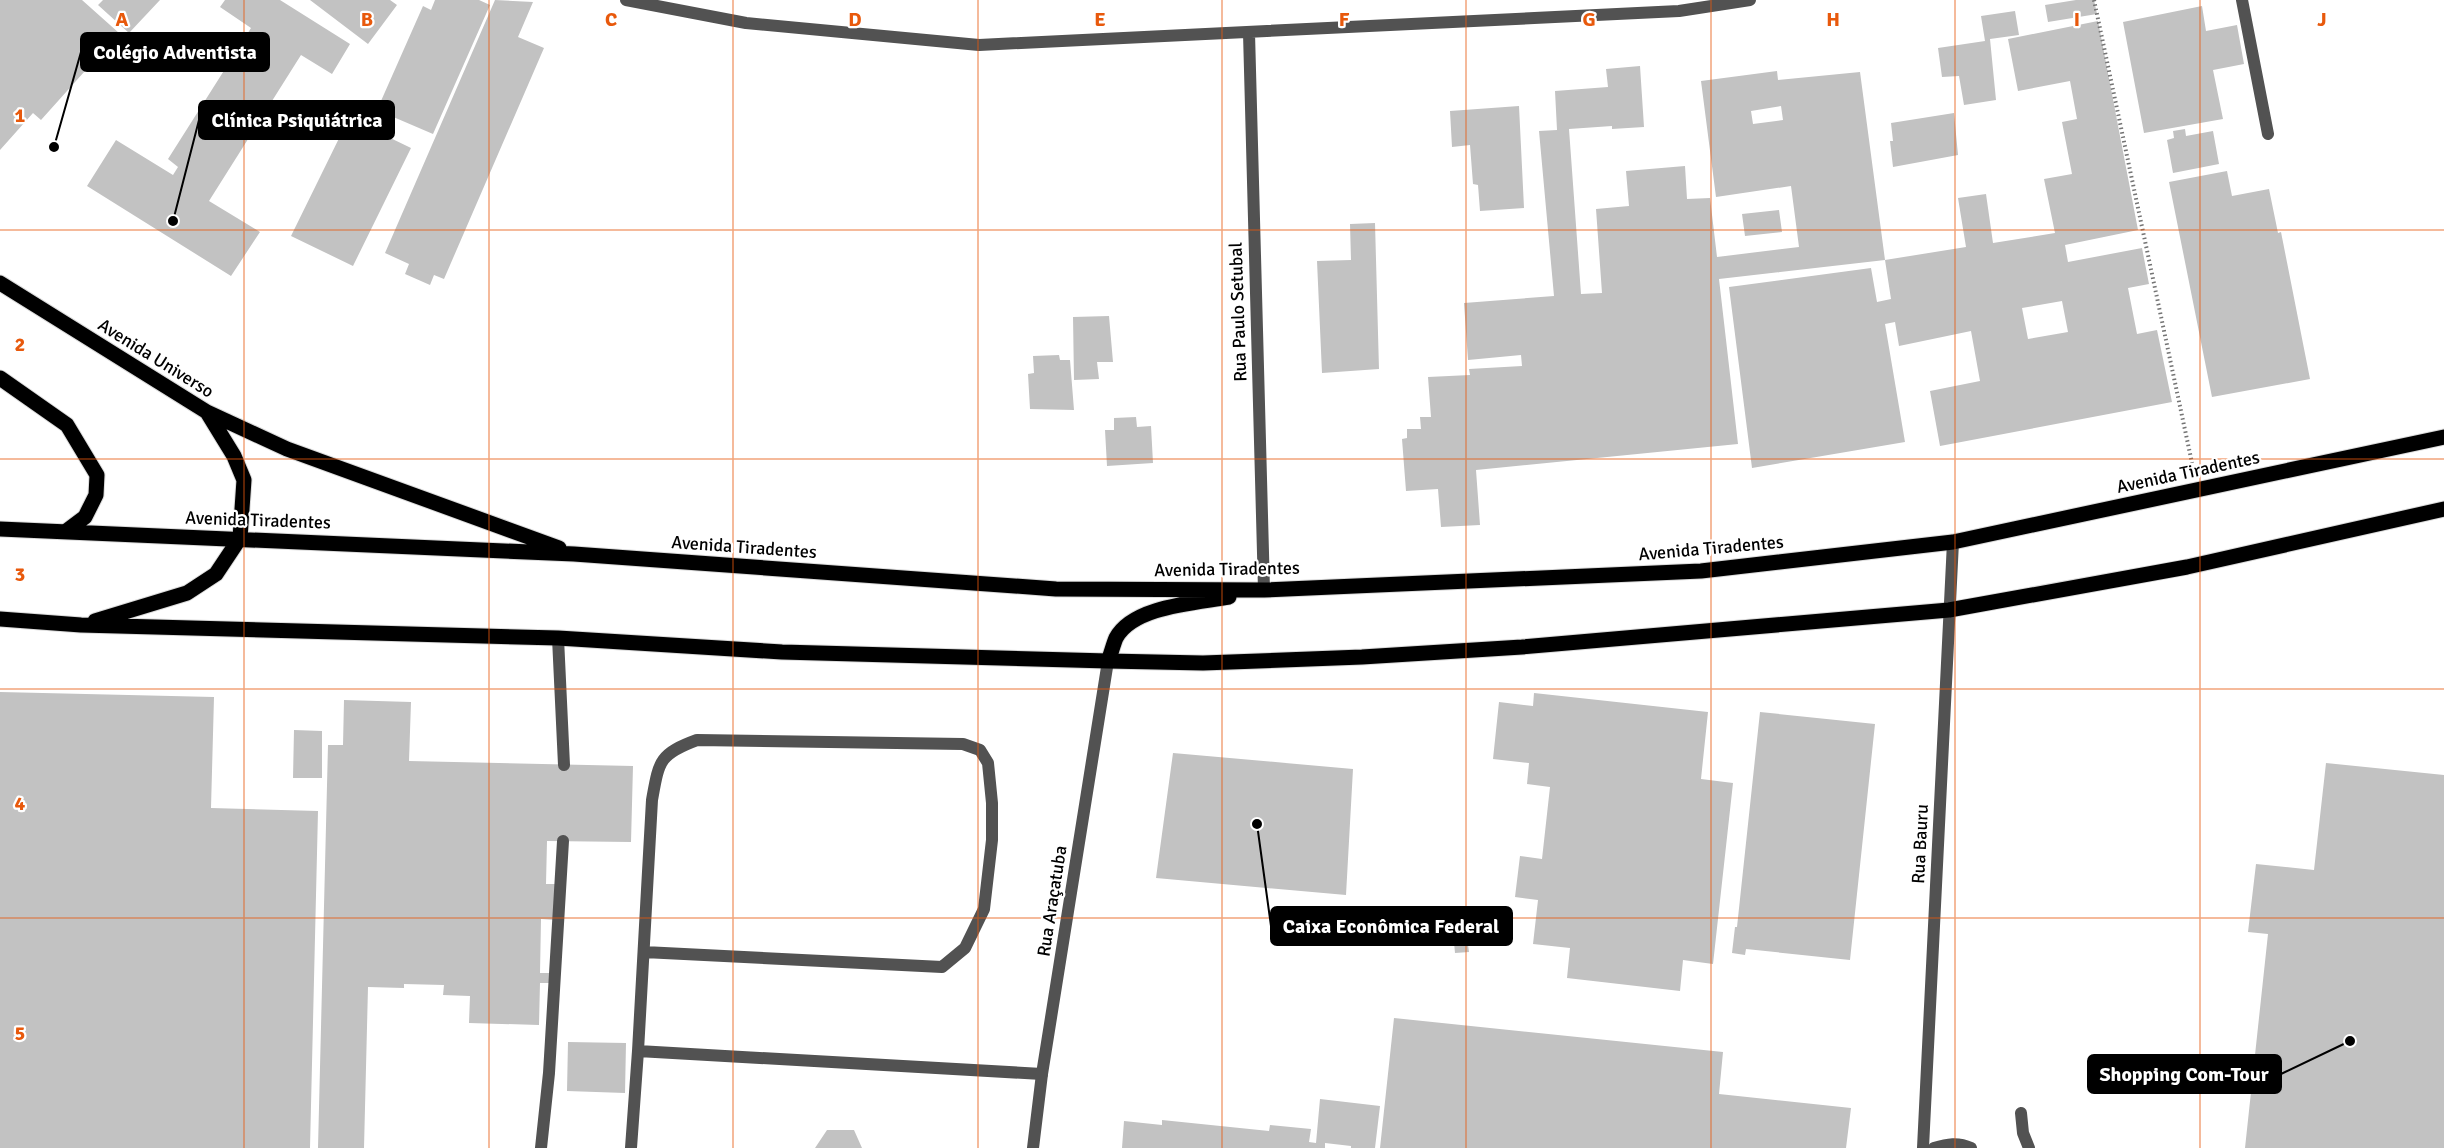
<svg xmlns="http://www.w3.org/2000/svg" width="2444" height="1148" font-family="Signika,sans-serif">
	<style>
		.building { fill: #c2c2c2; fill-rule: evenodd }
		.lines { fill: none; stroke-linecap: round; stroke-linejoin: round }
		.primary-casing { stroke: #dbdbdb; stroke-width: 17 }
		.path { stroke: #747474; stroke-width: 4; stroke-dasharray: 1.5 3; stroke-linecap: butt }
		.service { stroke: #525252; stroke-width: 12 }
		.minor { stroke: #525252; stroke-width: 12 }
		.primary { stroke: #000; stroke-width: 15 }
		.grid { fill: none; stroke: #e8590c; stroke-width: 1.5; stroke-opacity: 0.55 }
		.labels { text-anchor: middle; stroke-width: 4.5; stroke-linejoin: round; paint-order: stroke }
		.street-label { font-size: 18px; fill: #000; stroke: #fff }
		.grid-label { font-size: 20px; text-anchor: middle; font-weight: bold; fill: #e8590c; stroke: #fff; stroke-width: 4.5; stroke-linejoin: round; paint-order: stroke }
		.leader { fill: none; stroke: #000; stroke-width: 2 }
		.callout-dot { fill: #000; stroke: #fff; stroke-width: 2 }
		.callout { fill: #000; stroke: #000; stroke-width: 2 }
		.callout-label { font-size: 20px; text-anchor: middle; font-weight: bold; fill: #fff }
	</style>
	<rect width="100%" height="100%" fill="#fff"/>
	<path class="building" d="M 0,0 L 82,0 L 119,33 L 41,120 L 33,113 L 0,150 Z
		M 103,0 L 160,0 L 129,33 L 98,5 Z
		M 225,0 L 280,0 L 350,44 L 332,74 L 301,55 L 209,201 L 260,232 L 231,276 L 87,186 L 116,140 L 173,175 L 178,167 L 168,159 L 251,28 L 220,7 Z
		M 310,0 L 390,0 L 397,5 L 368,44 Z
		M 435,0 L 479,0 L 490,5 L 433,134 L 377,110 L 423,6 L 431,10 Z
		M 495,0 L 533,2 L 518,37 L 544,48 L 444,279 L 434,275 L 430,285 L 405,274 L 409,264 L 385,253 Z
		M 2076,0 L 2094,0 L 2097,14 L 2048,22 L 2045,5 Z
		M 2202,6 L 2206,31 L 2237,25 L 2244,64 L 2213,70 L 2223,119 L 2144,133 L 2123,22 Z
		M 2015,11 L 2019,35 L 1990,39 L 1996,100 L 1964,105 L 1959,76 L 1942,77 L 1938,48 L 1985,41 L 1981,16 Z
		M 2098,21 L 2138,230 L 2065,245 L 2068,262 L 2142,248 L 2149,284 L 2128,288 L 2137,334 L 2157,330 L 2172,402 L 1940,446 L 1930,391 L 1980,381 L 1971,331 L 1899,346 L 1895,322 L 1885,324 L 1905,442 L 1752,468 L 1729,287 L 1871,268 L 1877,302 L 1891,299 L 1885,260 L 1966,247 L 1958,198 L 1986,194 L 1993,243 L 2055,233 L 2044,179 L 2072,174 L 2062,122 L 2077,119 L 2070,81 L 2018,91 L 2008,39 ZM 2062,301 L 2068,332 L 2028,339 L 2022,308 Z
		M 1640,66 L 1644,127 L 1612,129 L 1612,126 L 1569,129 L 1581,294 L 1602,293 L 1596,209 L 1629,206 L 1626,171 L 1685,166 L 1687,199 L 1710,198 L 1717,257 L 1799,247 L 1791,186 L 1716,197 L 1701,81 L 1777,71 L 1778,80 L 1860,72 L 1885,260 L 1719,279 L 1738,444 L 1476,470 L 1480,525 L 1441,527 L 1438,489 L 1406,491 L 1402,439 L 1407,438 L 1407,429 L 1421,429 L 1420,417 L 1431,417 L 1428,377 L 1470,375 L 1469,369 L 1522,366 L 1521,355 L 1468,360 L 1464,303 L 1554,296 L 1539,131 L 1557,130 L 1555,91 L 1608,87 L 1606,69 ZM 1781,106 L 1783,120 L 1753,124 L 1751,111 Z
		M 1519,106 L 1524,208 L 1480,211 L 1478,185 L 1473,184 L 1470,145 L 1452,147 L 1450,111 Z
		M 1954,113 L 1958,155 L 1893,167 L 1890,141 L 1893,141 L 1891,123 Z
		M 349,118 L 411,148 L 353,266 L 291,236 Z
		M 2185,129 L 2186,136 L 2213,131 L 2219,164 L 2173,173 L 2167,140 L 2174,138 L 2173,131 Z
		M 2227,171 L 2232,196 L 2269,189 L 2278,233 L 2281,232 L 2310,379 L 2212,397 L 2169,182 Z
		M 1779,210 L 1782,232 L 1745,236 L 1742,214 Z
		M 1375,223 L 1379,369 L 1322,373 L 1317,261 L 1351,260 L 1350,224 Z
		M 1109,316 L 1113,362 L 1097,362 L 1099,379 L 1074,380 L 1073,317 Z
		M 1059,355 L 1060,360 L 1070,360 L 1074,410 L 1030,409 L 1028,374 L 1034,373 L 1033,356 Z
		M 1136,417 L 1137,427 L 1151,426 L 1153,463 L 1107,466 L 1105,430 L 1114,430 L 1114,418 Z
		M 0,692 L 214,697 L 211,808 L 318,811 L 310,1148 L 0,1148 Z
		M 1534,693 L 1708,712 L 1701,779 L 1733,783 L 1713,964 L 1683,960 L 1680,991 L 1567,978 L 1570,948 L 1533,944 L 1538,900 L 1515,897 L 1520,856 L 1542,859 L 1550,787 L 1527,784 L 1529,763 L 1493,759 L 1499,702 L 1533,706 Z
		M 344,700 L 411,702 L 409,761 L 633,766 L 631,842 L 547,841 L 546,884 L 557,884 L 556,920 L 541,919 L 540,973 L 550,973 L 550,983 L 540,983 L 539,1025 L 469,1023 L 470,996 L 443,995 L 444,985 L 404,984 L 404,988 L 368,987 L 364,1148 L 318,1148 L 328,745 L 343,745 Z
		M 1760,712 L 1875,724 L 1850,960 L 1746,949 L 1745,955 L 1732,953 L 1735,927 L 1737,927 Z
		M 294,730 L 322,731 L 322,778 L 293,778 Z
		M 1173,753 L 1353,769 L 1346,895 L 1156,878 Z
		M 2326,763 L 2444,775 L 2444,1148 L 2245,1148 L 2268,934 L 2248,932 L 2256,864 L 2314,870 Z
		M 1466,930 L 1469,952 L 1455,953 L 1453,932 Z
		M 1394,1018 L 1723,1052 L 1719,1094 L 1851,1108 L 1846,1148 L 1380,1148 Z
		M 568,1042 L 626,1043 L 625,1093 L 567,1091 Z
		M 1320,1099 L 1380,1106 L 1375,1148 L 1351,1148 L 1351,1146 L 1325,1143 L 1325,1148 L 1122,1148 L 1124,1121 L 1162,1125 L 1162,1120 L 1269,1131 L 1270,1125 L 1311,1129 L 1309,1142 L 1316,1143 Z
		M 827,1130 L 854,1130 L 862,1148 L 815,1148 Z"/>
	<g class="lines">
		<g class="primary-casing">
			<path id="primary" d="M 0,283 L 207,412 L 234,456 L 244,480 L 240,538 L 216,574 L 187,593 L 95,621
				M 0,378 L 67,425 L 97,475 L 96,495 L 85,517 L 65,532
				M 207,412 L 287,449 L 559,548
				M 0,529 L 574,554 L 1056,589 L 1264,590 L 1701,571 L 1953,542 L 2444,437
				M 0,619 L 81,625 L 558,638 L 782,652 L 1108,661 L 1203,663 L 1362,657 L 1522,647 L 1949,610 L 2187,567 L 2444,509
				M 1108,661 C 1111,654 1113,645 1116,638 C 1133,606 1196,603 1229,597"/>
		</g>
		<path class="path" d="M 2094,0 L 2192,463"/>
		<path class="service" d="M 2242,0 L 2268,134
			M 558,638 L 564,765
			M 644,952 L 942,967 L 965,948 L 984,909 L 992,840 L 992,803 L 988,763 L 980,750 L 963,744 L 697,740 C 659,754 659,761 652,800 L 638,1051 L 1042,1074
			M 2021,1113 L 2023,1133 L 2029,1148
			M 541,1148 L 549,1073 L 563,841
			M 631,1148 L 638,1051"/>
		<path class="minor" d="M 626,0 L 746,23 L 979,45 L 1679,11 L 1750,0
			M 1249,33 L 1264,590
			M 1033,1148 L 1042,1074 L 1108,661
			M 1923,1148 L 1953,542
			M 1934,1148 C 1947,1144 1958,1142 1971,1148"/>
		<use href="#primary" class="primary"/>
	</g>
	<path class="grid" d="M 244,0 L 244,1148M 489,0 L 489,1148M 733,0 L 733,1148M 978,0 L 978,1148M 1222,0 L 1222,1148M 1466,0 L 1466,1148M 1711,0 L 1711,1148M 1955,0 L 1955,1148M 2200,0 L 2200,1148M 0,230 L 2444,230M 0,459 L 2444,459M 0,689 L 2444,689M 0,918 L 2444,918"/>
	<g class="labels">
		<g class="street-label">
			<text transform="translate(1238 312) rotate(-92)" y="6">Rua Paulo Setubal</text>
			<text transform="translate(156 358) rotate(32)" y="6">Avenida Universo</text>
			<text transform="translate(2188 472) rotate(-12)" y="6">Avenida Tiradentes</text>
			<text transform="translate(258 520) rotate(2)" y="6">Avenida Tiradentes</text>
			<text transform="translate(744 547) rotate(4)" y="6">Avenida Tiradentes</text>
			<text transform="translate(1711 548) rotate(-5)" y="6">Avenida Tiradentes</text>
			<text transform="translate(1227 569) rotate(-1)" y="6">Avenida Tiradentes</text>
			<text transform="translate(1920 844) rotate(-87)" y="6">Rua Bauru</text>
			<text transform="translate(1052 901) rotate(-81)" y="6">Rua Araçatuba</text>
		</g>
	</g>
	<g class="grid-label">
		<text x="122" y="26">A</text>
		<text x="367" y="26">B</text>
		<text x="611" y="26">C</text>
		<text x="855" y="26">D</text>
		<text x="1100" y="26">E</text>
		<text x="1344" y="26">F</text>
		<text x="1589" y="26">G</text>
		<text x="1833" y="26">H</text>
		<text x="2077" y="26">I</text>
		<text x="2322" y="26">J</text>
		<text x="20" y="122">1</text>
		<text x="20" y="351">2</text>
		<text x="20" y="581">3</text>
		<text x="20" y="810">4</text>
		<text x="20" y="1040">5</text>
	</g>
	<path class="leader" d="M54 147L81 52M173 221L199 120M1257 824L1271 926M2350 1041L2281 1074"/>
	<g class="callout-dot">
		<circle cx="54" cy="147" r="6"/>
		<circle cx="173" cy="221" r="6"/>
		<circle cx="1257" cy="824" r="6"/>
		<circle cx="2350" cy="1041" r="6"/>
	</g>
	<g class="callout">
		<rect x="81" y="33" width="188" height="38" rx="6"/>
		<rect x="199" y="101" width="195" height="38" rx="6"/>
		<rect x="1271" y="907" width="241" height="38" rx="6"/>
		<rect x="2088" y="1055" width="193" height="38" rx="6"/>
	</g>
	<g class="callout-label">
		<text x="175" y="59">Colégio Adventista</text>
		<text x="297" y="127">Clínica Psiquiátrica</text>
		<text x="1391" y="933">Caixa Econômica Federal</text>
		<text x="2184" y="1081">Shopping Com-Tour</text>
	</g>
</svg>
